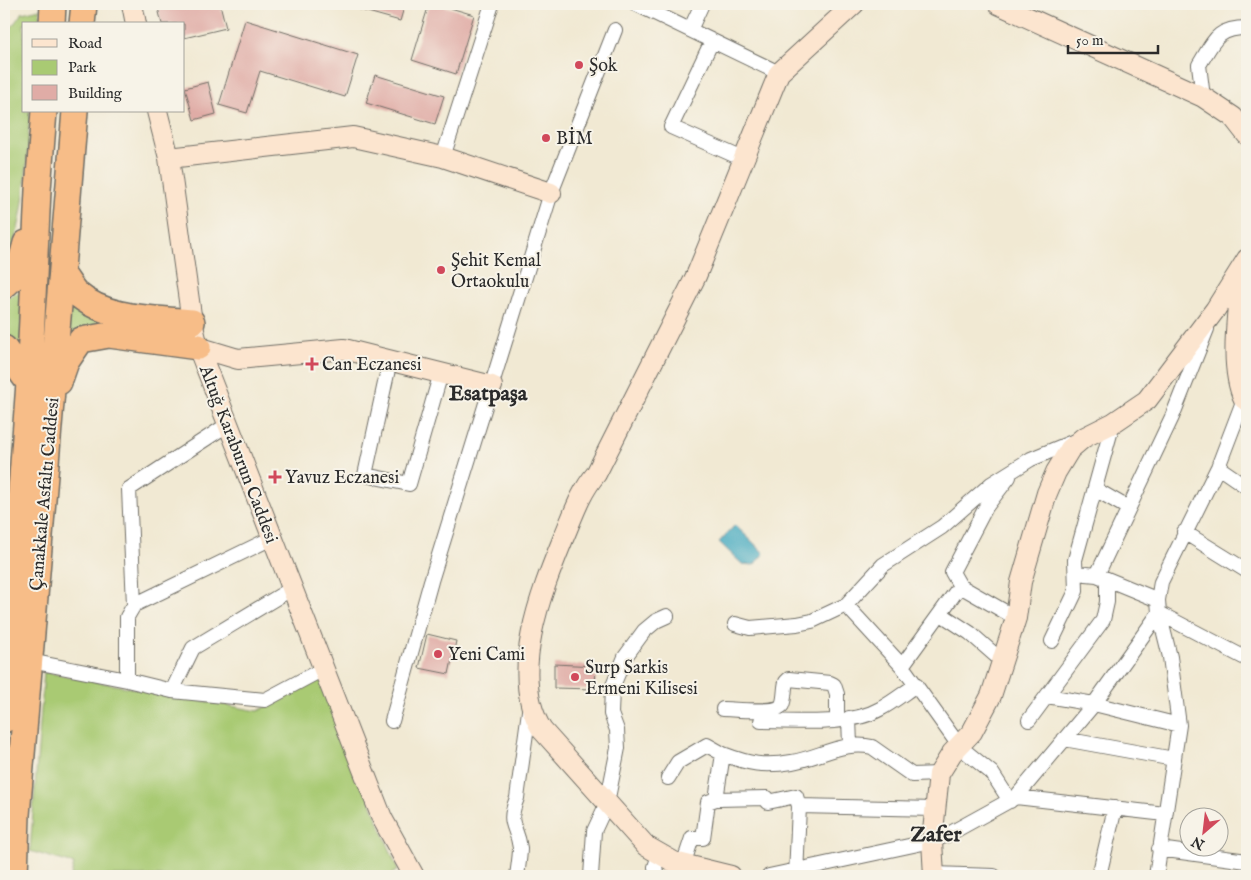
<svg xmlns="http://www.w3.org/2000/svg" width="1251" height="880" font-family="'IM FELL English',serif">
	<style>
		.green { fill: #a9ca73; stroke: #6a7a4f }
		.water { fill: #3fa8bf; stroke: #356a75 }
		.building { fill: #e0aca6 }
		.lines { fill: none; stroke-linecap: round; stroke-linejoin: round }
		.street-casing { stroke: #706e66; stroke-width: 16 }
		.secondary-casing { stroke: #706e66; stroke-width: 22 }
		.highway-casing { stroke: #706e66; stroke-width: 28 }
		.street { stroke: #fff; stroke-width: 14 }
		.secondary { stroke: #fce5cf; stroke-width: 20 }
		.highway { stroke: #f7bd88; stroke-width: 25 }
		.poi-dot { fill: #d1495b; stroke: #f7f3e8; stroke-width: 2 }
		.labels { text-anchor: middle; stroke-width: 4; stroke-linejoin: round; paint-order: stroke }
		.poi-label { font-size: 18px; fill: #2b2b2b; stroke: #f7f3e8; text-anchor: start }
		.street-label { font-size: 18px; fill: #2b2b2b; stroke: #f7f3e8 }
		.district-label { font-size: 22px; font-weight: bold; fill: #2b2b2b; stroke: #f7f3e8 }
	</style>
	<rect width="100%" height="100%" fill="#f7f3e8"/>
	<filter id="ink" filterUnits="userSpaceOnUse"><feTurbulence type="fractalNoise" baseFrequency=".02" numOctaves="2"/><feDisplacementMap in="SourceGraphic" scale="10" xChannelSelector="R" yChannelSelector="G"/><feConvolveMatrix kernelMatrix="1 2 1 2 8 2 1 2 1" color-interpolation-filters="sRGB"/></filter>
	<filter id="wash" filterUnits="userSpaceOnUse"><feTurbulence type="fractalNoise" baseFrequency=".0096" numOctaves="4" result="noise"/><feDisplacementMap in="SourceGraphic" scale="20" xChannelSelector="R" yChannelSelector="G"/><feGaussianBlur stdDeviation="1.12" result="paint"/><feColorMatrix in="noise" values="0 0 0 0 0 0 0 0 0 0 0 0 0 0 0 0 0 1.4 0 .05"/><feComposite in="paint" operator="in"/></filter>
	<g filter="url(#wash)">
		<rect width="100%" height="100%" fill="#f1e9d3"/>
		<path class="green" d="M 40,9 L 39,24 L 24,24 L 24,111 L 30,111 C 27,146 27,235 4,260 L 4,37 L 22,13 Z
			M 24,290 L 20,356 L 4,329 L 4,299 Z
			M 70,304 L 187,331 L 101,326 L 67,335 Z
			M 44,672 L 258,711 L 321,678 L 398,870 L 389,876 L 71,876 L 74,864 L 30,851 Z"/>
		<path class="water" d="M 735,525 L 764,553 L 754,565 L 742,564 L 719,542 Z"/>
		<g id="blocks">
			<path class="building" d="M 157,4 L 220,4 L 226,28 L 184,38 L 184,24 L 162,24 Z
				M 351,4 L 405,4 L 400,21 L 350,7 Z
				M 429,4 L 437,4 L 474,15 L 456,74 L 412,60 Z
				M 245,20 L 358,55 L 345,97 L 260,71 L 247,113 L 219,105 Z
				M 375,75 L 444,96 L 435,124 L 366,103 Z
				M 208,82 L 216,114 L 194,120 L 185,88 Z
				M 427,634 L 456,641 L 449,674 L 419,668 Z
				M 554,664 L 596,666 L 595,689 L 554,688 Z"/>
		</g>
	</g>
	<g filter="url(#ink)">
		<use href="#blocks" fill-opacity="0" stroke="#706e66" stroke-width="1"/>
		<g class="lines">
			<g class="street-casing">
				<path id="street" d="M 636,4 L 779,73
					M 690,30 L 702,4
					M 712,41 L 671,127 L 743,159
					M 1203,97 L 1199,65 C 1214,41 1216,28 1247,28
					M 443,157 L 492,4
					M 390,360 L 365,475 L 409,484 L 441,373
					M 1218,467 L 1247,487
					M 1009,477 L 986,507 L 952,572 L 960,586 L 1016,618
					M 1095,489 L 1128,508
					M 1184,532 L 1247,571
					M 1076,573 L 1097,575 L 1158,600
					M 1097,575 L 1172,417 L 1207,329
					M 134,605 L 129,489 L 227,425
					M 846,605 L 902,666 L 960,747 L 992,773 L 1010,801
					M 1159,613 L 1247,659
					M 941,614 L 970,633 L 1003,662
					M 735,624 L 750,628 L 797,624 L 812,621 L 846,605 L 883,565 L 942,527 L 991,484 L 1031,459 L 1075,441
					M 1052,641 L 1076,591 L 1075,560 L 1113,423
					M 30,661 L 127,680 L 172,691 L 265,700 L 323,669
					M 902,666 L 960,586
					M 127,680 L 127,617 L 134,605 L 272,538
					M 172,691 L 193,648 L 291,589
					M 1047,696 L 1094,704 L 1179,725
					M 723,709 C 733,709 777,714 782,705 C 785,699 784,689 786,682 L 789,679 L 830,683 L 834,685 L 837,694 L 837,720
					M 849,718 L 850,745
					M 1029,720 L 1103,620 L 1107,602 L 1107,579
					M 392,721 L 431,581 L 551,193 L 615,30
					M 761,721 C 797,721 848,727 880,709 C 893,702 904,693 916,685
					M 1064,739 L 1174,759
					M 668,778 L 678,762 L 707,745 L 723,754
					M 1016,797 L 1094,704 L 1159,613
					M 716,799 L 767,798 L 768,802 L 796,796 L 799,806 L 935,809
					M 1159,849 L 1247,861
					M 683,865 L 692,838 L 703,838 L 708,802 L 716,799 L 723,754 C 749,764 764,767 792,762 C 818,758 845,740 872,747 L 912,775 L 939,774
					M 934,874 L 994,876
					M 517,876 C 518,868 520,857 520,848 C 517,824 506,826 517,798 L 530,704
					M 591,876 L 594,831 L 607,803 L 618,748 L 617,730 L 611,714 L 612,688 L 625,657 L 644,631 L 656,621 L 667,616
					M 657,876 L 655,867 L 659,855
					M 769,876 L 932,841 L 947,835 L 1016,797 L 1165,814
					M 796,876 L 799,806
					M 1099,876 L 1115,808
					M 1156,876 L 1179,725 L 1170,657 L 1159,613 L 1158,600 L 1161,582 L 1218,467 L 1244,399"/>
			</g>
			<g class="secondary-casing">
				<path id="secondary" d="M 132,4 L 136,24
					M 998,4 L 1203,97 L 1233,117 L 1247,135
					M 157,111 L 169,158 L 192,322 L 198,347 L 382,818 L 414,876
					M 169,158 L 353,137 L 443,157 L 551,193
					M 1241,270 C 1239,308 1228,365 1244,399 L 1247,401
					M 198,347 L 238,359 L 344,349 L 492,386
					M 731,876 L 674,862 L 646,846 L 542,730 C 508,675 541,593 563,539 C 573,516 580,493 596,474 L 696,276 L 779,73 L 854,4
					M 934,876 L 932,841 L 939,774 L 952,753 L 972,732 L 991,696 L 1016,618 L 1021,582 L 1047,493 L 1056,472 L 1070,449 L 1083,438 L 1113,423 L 1147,400 L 1215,310 L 1247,259"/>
			</g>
			<g class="highway-casing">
				<path id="highway" d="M 52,24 L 53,4
					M 82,24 L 84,4
					M 62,274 C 67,280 71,288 76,293 C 106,320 154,318 192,322
					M 4,286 L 18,273 L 26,243
					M 4,348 L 29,383
					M 59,382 L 66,362 L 81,340 L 109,335 L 198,347
					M 4,720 L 29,383 L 38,190 L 44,111
					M 15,876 L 17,815 L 75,111"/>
			</g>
			<use href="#street" class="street"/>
			<use href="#secondary" class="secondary"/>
			<use href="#highway" class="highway"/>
		</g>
	</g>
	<g class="poi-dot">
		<circle cx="579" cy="65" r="5"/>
		<circle cx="546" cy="138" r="5"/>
		<circle cx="441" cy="270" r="5"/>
		<path d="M309.5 356.5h5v5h5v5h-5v5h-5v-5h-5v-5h5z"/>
		<path d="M272.5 469.5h5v5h5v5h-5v5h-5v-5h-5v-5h5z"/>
		<circle cx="438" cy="654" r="5"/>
		<circle cx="575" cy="677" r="5"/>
	</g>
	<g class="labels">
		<g class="poi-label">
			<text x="589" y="71">Şok</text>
			<text x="556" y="144">BİM</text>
			<text x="451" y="266">Şehit Kemal<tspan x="451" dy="21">Ortaokulu</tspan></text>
			<text x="322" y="370">Can Eczanesi</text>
			<text x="285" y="483">Yavuz Eczanesi</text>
			<text x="448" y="660">Yeni Cami</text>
			<text x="585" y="673">Surp Sarkis<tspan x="585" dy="21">Ermeni Kilisesi</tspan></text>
		</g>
		<g class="street-label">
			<text transform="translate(239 454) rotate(69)" y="6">Altuğ Karaburun Caddesi</text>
			<text transform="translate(44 494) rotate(-85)" y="6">Çanakkale Asfaltı Caddesi</text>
		</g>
		<g class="district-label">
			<text x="488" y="400">Esatpaşa</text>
			<text x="936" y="841">Zafer</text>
		</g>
	</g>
	<rect width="1251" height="880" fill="none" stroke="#f7f3e8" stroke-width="20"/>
	<rect x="22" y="22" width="162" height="90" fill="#f7f3e8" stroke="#a5a39c"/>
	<rect x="32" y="39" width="25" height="8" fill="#fce5cf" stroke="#a5a39c"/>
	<text x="68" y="48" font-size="15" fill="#2b2b2b">Road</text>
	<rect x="32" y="60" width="25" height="15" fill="#a9ca73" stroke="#a5a39c"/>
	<text x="68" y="72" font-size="15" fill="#2b2b2b">Park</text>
	<rect x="32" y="85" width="25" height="15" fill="#e0aca6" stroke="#a5a39c"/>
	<text x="68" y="98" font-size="15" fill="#2b2b2b">Building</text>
	<g transform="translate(1204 832) rotate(208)"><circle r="24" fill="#f7f3e8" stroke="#a5a39c"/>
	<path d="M0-4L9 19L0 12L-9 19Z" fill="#d1495b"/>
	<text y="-8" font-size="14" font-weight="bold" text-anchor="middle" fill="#2b2b2b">N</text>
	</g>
	<path d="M1068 45v8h90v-8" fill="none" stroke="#2b2b2b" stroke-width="2.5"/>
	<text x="1076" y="45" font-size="15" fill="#2b2b2b" stroke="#f7f3e8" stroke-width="4" paint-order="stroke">50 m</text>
</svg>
